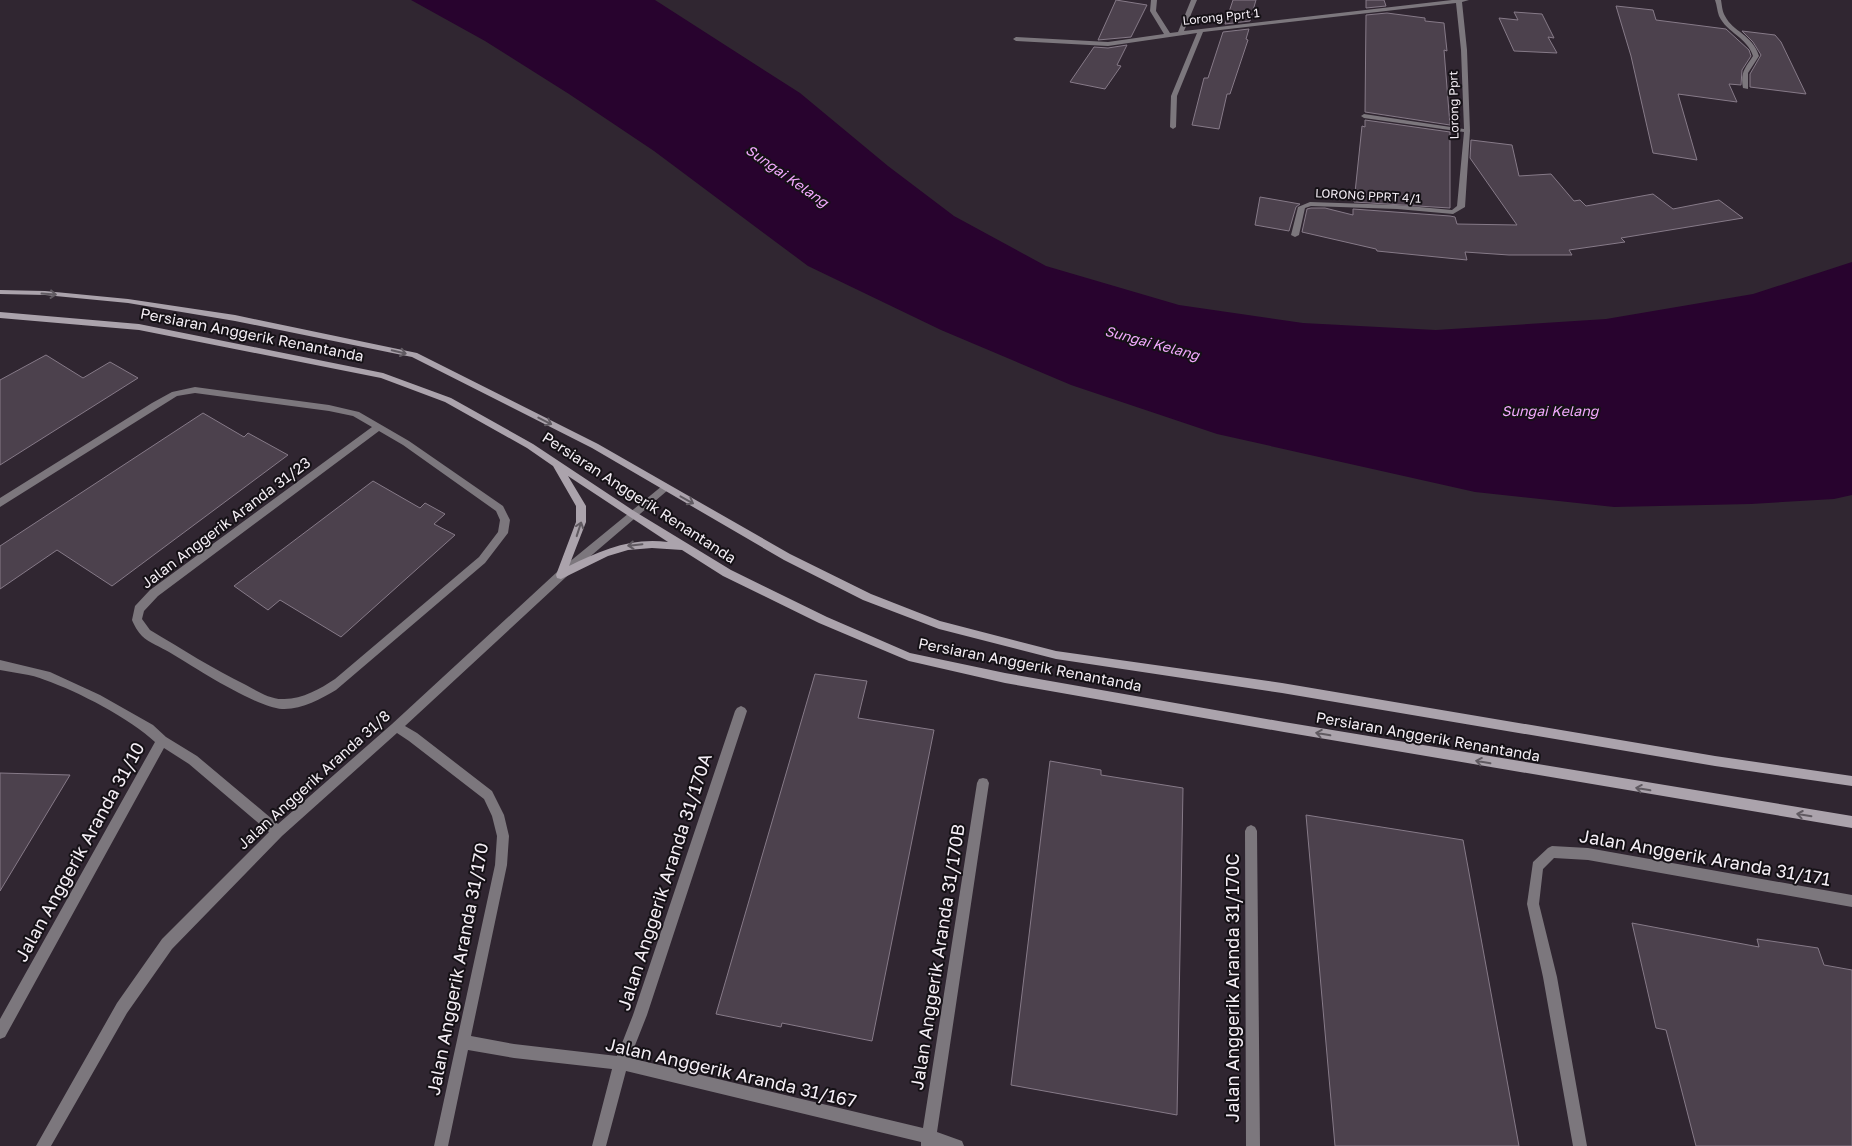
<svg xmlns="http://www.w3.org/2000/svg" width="1852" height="1146" font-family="'Golos Text',sans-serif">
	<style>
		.water { fill: #28032e }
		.building { fill: #4c414d; stroke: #867a88 }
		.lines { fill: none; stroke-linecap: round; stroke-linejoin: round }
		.minor { fill: #7c777d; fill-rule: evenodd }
		.secondary { fill: #aba3ac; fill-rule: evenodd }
		.oneway { stroke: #605a61 }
		.labels { text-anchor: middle; stroke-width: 4; stroke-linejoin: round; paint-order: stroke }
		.far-street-label { font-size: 12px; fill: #f5eff6; stroke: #151116 }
		.far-water-label { font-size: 14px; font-style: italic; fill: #f3a9fe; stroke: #151116 }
		.street-label { font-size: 15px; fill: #f5eff6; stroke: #151116 }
		.near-street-label { font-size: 18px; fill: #f5eff6; stroke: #151116 }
	</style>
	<rect width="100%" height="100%" fill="#302631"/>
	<path class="water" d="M 411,0 L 655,0 L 800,93 L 888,166 L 954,216 L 1046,266 L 1179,305 L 1303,323 L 1436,330 L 1606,319 L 1753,294 L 1852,262 L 1852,495 L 1834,499 L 1751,504 L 1614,507 L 1475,492 L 1217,434 L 1071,385 L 941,330 L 808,266 L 654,151 L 569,94 L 485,41 Z"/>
	<path class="building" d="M 1116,0 L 1147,5 L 1131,37 L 1098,40 Z
		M 1233,0 L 1256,0 L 1250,21 L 1225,24 Z
		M 1366,0 L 1384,0 L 1386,6 L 1366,8 Z
		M 1616,6 L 1653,10 L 1656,20 L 1726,29 L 1749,50 L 1751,56 L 1742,70 L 1741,85 L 1729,84 L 1737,102 L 1678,94 L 1697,160 L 1653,153 L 1631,56 Z
		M 1514,12 L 1542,14 L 1554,38 L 1548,37 L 1557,53 L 1514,51 L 1499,18 L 1518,20 Z
		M 1387,13 L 1425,18 L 1425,21 L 1444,23 L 1447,51 L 1444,50 L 1450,125 L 1365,112 L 1366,15 Z
		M 1249,29 L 1246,39 L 1248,40 L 1230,94 L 1227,94 L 1219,129 L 1192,125 L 1204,78 L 1208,78 L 1223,32 Z
		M 1742,31 L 1775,35 L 1781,42 L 1806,94 L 1750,87 L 1750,74 L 1761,55 L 1753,42 Z
		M 1127,45 L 1117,65 L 1121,66 L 1105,89 L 1070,82 L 1094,47 L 1108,48 Z
		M 1365,120 L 1450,132 L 1450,208 L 1354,202 L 1362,126 L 1365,127 Z
		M 1471,140 L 1512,145 L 1519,176 L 1551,174 L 1574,201 L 1580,200 L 1586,206 L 1653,194 L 1673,209 L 1719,200 L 1743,218 L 1621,238 L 1625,242 L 1569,250 L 1572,255 L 1509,255 L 1465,252 L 1467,260 L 1377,251 L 1376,249 L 1302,232 L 1307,209 L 1311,208 L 1325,208 L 1353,215 L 1353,209 L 1450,216 L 1455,217 L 1457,224 L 1517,225 L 1470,158 Z
		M 1260,197 L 1300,204 L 1296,207 L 1289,231 L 1255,225 Z
		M 46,355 L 83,378 L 110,362 L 138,378 L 0,465 L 0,380 Z
		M 203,413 L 244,437 L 248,433 L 288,455 L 112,586 L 57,550 L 0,589 L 0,546 Z
		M 373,481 L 420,508 L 425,503 L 445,514 L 434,524 L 455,535 L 341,637 L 280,600 L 268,610 L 234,586 Z
		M 815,674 L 867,681 L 858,718 L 934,730 L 872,1041 L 782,1023 L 781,1027 L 716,1014 Z
		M 1050,761 L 1101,770 L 1101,775 L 1183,788 L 1177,1115 L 1011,1085 Z
		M 0,773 L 70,775 L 0,891 Z
		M 1306,815 L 1463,840 L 1519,1146 L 1335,1146 Z
		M 1632,923 L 1759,947 L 1757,939 L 1818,948 L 1824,965 L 1852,970 L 1852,1146 L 1696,1146 L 1666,1030 L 1656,1028 Z"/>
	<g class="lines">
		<path class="minor" d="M 1151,0 L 1157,0 L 1156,11 L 1170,33 L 1178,32 L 1191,0 L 1197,0 L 1184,31 L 1452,0 L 1469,0 L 1462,2 L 1467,50 L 1470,131 L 1465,207 L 1453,214 L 1397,209 L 1311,206 L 1305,208 L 1299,235 L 1295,237 L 1291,235 L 1298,207 L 1310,202 L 1397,205 L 1452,210 L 1457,206 L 1464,132 L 1364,118 L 1361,116 L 1364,114 L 1464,129 L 1461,50 L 1456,3 L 1203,32 L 1177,96 L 1176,127 L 1173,129 L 1170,127 L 1171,96 L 1197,33 L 1108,46 L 1016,41 L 1013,39 L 1016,37 L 1108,42 L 1164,34 L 1150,11 Z
			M 1715,0 L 1721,0 C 1722,5 1722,11 1725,16 C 1733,32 1752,34 1759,56 L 1748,73 L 1748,89 L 1743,88 C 1740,73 1745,68 1753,56 C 1747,37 1727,33 1719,16 C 1717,11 1717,5 1715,0 Z
			M 195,387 L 329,405 L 359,412 L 409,441 L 503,506 L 510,520 L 508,533 L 485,563 L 336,690 C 321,699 301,710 282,709 C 255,707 194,667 169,652 C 161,647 149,643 142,636 C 138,632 134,625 132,620 L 135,606 L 150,590 L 372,427 L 353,416 L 329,411 L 195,393 L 177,396 L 0,507 L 0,498 L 152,403 L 172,392 ZM 379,431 L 403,445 L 496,511 L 500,520 L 498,532 L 479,557 L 335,679 C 320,689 301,700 282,699 C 270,699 257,691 246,685 C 213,669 182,649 150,630 L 142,619 L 144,611 L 158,596 Z
			M 665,485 L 668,486 L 670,488 L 668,490 L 565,578 L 405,726 L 417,733 L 492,791 L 504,815 L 509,836 L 507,865 L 471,1036 L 514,1044 L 617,1056 L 633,1015 L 735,711 L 737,708 L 741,706 L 745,708 L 747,711 L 647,1015 L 630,1058 L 923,1128 L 977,783 L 979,779 L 983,778 L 987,779 L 989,783 L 937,1132 L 962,1141 L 964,1146 L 921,1146 L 921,1142 L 626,1071 L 606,1146 L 592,1146 L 612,1069 L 514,1058 L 468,1050 L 448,1146 L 434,1146 L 495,865 L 497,836 L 492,816 L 484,799 L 409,741 L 397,733 L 282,836 L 172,949 L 127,1013 L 51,1146 L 36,1146 L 117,1003 L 162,939 L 269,832 L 189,764 L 164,748 L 5,1037 L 0,1039 L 0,1019 L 155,742 C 131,719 77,691 45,680 C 31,674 15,673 0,670 L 0,660 L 50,672 L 100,695 L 153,725 L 166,737 L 197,756 L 278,824 L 392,724 L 557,572 L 662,486 Z
			M 1251,825 L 1255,827 L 1257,831 L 1260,1146 L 1246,1146 L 1245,831 L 1247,827 Z
			M 1552,846 L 1588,848 L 1852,895 L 1852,907 L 1588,860 L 1554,858 L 1543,869 L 1539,904 L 1557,977 L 1587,1146 L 1573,1146 L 1543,977 L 1527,904 L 1533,862 L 1548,848 Z"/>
		<path class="secondary" d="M 0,290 L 45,291 L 128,299 L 235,315 L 417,353 L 598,444 L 790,554 L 871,594 L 940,621 L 1056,651 L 1282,683 L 1715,756 L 1852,776 L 1852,786 L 1715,766 L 1282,693 L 1056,659 L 939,629 L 863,600 L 784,560 L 592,448 L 412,357 L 235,321 L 128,303 L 45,295 L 0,294 Z
			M 0,312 L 139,324 L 383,373 L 451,398 L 533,444 L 634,511 L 731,570 L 827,617 L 910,653 L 1005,673 L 1284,722 L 1852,816 L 1852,828 L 1284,732 L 1005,683 L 909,661 L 819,623 L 723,576 L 682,550 L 652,548 L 628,550 L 608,556 L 561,579 L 557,578 L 556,575 L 576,522 L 576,506 L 553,466 L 527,448 L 445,402 L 381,378 L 139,330 L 0,318 ZM 568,476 L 668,542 C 632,537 601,550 569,566 L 586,522 L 586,506 Z"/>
	</g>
	<defs><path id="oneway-shaft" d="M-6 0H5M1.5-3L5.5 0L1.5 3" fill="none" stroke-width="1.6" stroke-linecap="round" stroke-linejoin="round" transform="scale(1.25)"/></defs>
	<g class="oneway">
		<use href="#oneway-shaft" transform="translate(49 294) rotate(4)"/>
		<use href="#oneway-shaft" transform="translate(399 352) rotate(13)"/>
		<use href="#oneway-shaft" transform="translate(545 421) rotate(27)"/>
		<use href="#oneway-shaft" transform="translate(687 500) rotate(29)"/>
		<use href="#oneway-shaft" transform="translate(579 529) rotate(-72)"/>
		<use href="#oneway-shaft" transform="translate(635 545) rotate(174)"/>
		<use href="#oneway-shaft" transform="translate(1323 734) rotate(-170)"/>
		<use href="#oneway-shaft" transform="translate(1483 762) rotate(-170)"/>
		<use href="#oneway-shaft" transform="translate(1643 789) rotate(-170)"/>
		<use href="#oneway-shaft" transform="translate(1804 815) rotate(-171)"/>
	</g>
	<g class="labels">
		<g class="far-street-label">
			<text transform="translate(1221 17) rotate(-6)" y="4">Lorong Pprt 1</text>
			<text transform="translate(1454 105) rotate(-91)" y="4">Lorong Pprt</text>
			<text transform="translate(1368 196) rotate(3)" y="4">LORONG PPRT 4/1</text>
		</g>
		<g class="far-water-label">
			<text transform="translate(787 176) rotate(35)" y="5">Sungai Kelang</text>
			<text transform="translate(1152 343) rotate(15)" y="5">Sungai Kelang</text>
			<text x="1550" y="416">Sungai Kelang</text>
		</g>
		<g class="street-label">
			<text transform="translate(252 335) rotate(11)" y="5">Persiaran Anggerik Renantanda</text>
			<text transform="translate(639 498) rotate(33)" y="5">Persiaran Anggerik Renantanda</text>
			<text transform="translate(226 523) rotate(-37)" y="5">Jalan Anggerik Aranda 31/23</text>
			<text transform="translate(1030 665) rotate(11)" y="5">Persiaran Anggerik Renantanda</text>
			<text transform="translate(1428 737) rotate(10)" y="5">Persiaran Anggerik Renantanda</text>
			<text transform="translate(314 780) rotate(-42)" y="5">Jalan Anggerik Aranda 31/8</text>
		</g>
		<g class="near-street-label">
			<text transform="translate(80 852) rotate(-61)" y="6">Jalan Anggerik Aranda 31/10</text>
			<text transform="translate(1705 858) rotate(10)" y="6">Jalan Anggerik Aranda 31/171</text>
			<text transform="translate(665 882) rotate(-72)" y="6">Jalan Anggerik Aranda 31/170A</text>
			<text transform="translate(938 957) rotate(-81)" y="6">Jalan Anggerik Aranda 31/170B</text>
			<text transform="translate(458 969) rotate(-79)" y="6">Jalan Anggerik Aranda 31/170</text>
			<text transform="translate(1233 988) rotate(-90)" y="6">Jalan Anggerik Aranda 31/170C</text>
			<text transform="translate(731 1073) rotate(13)" y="6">Jalan Anggerik Aranda 31/167</text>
		</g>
	</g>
</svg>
